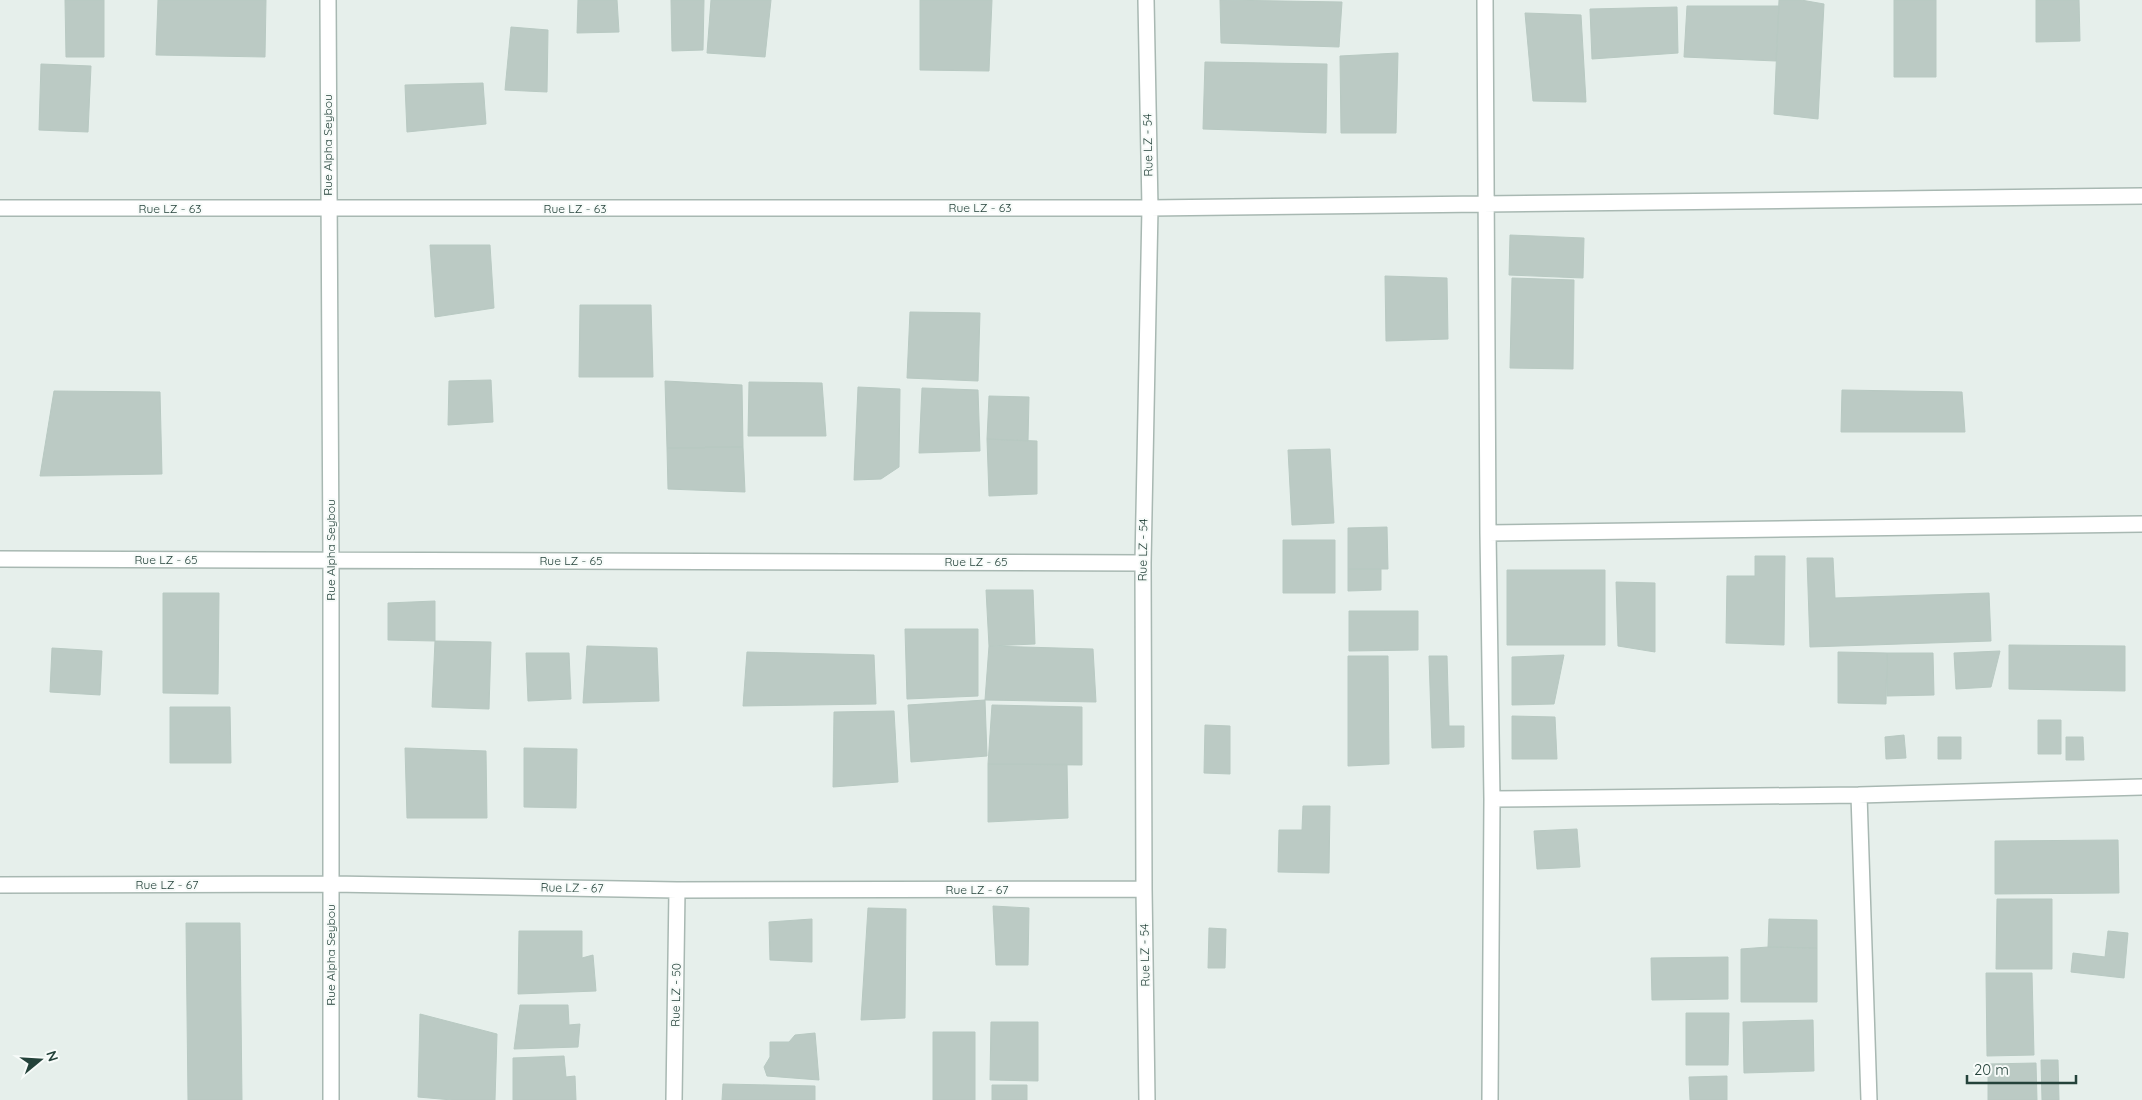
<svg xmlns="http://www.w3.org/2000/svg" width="2142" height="1100" font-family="Quicksand,sans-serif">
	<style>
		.building { fill: #bbcac4; stroke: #b8c9c2 }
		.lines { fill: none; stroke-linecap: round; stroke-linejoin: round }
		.street-casing { stroke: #a8b8b2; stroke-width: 18 }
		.street { stroke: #fff; stroke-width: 15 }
		.labels { text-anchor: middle; stroke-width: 4; stroke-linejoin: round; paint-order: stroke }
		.street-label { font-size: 12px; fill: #24423a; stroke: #f7fbf9 }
	</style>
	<rect width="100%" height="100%" fill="#e6efeb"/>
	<path class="building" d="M 65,0 L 104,0 L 104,57 L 66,57 Z
		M 158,0 L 266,0 L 265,57 L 156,55 Z
		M 578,0 L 617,0 L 619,32 L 577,33 Z
		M 671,0 L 704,0 L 703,50 L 672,51 Z
		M 711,0 L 771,0 L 765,57 L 707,53 Z
		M 920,0 L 992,0 L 989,71 L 920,70 Z
		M 1220,0 L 1342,2 L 1339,47 L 1221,43 Z
		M 1779,0 L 1801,0 L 1824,4 L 1818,119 L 1774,114 Z
		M 1894,0 L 1936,0 L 1936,77 L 1894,77 Z
		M 2036,0 L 2079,0 L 2080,41 L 2036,42 Z
		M 1687,6 L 1779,6 L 1776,61 L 1684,57 Z
		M 1677,7 L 1678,53 L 1592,59 L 1590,9 Z
		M 1525,13 L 1581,15 L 1586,102 L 1533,101 Z
		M 511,27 L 548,30 L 547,92 L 505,90 Z
		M 1398,53 L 1396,133 L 1341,133 L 1340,56 Z
		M 1205,62 L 1327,64 L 1326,133 L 1203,129 Z
		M 41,64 L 91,66 L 88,132 L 39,130 Z
		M 483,83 L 486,124 L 407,132 L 405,85 Z
		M 1510,235 L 1584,238 L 1583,278 L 1509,275 Z
		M 430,245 L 490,245 L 494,308 L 435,317 Z
		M 1385,276 L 1447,278 L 1448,339 L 1386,341 Z
		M 1512,278 L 1574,280 L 1573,369 L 1510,368 Z
		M 580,305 L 651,305 L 653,377 L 579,377 Z
		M 910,312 L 980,313 L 978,381 L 907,378 Z
		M 491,380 L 493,422 L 448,425 L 449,381 Z
		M 665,381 L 742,385 L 743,447 L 667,448 Z
		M 749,382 L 822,383 L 826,436 L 748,436 Z
		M 858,387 L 900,389 L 899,467 L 881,479 L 854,480 Z
		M 922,388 L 978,390 L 980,451 L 919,453 Z
		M 1842,390 L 1962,392 L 1965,432 L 1841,432 Z
		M 54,391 L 160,392 L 162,474 L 40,476 Z
		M 989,396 L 1029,397 L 1028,441 L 987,439 Z
		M 987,439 L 1037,441 L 1037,494 L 989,496 Z
		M 743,447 L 745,492 L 668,489 L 667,448 Z
		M 1330,449 L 1334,523 L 1292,525 L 1288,450 Z
		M 1387,527 L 1388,569 L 1348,569 L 1348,528 Z
		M 1283,540 L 1335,540 L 1335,593 L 1283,593 Z
		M 1755,556 L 1785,556 L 1784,645 L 1726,643 L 1727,576 L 1755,576 Z
		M 1807,558 L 1833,558 L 1835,598 L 1989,593 L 1991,641 L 1810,647 Z
		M 1348,569 L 1381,569 L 1381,590 L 1348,591 Z
		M 1507,570 L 1605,570 L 1605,645 L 1507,645 Z
		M 1616,582 L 1655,583 L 1655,652 L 1618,646 Z
		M 986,590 L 1033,590 L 1035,644 L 989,646 Z
		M 163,593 L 219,593 L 218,694 L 163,693 Z
		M 435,601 L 435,641 L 388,640 L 388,603 Z
		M 1349,611 L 1418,611 L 1418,650 L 1349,651 Z
		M 905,629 L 978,629 L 978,696 L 907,699 Z
		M 435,641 L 491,642 L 489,709 L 432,707 Z
		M 2009,645 L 2125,646 L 2125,691 L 2009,689 Z
		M 587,646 L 657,648 L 659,701 L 583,703 Z
		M 989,646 L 1093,649 L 1096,702 L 985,700 Z
		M 52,648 L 102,651 L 100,695 L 50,692 Z
		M 2000,651 L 1991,687 L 1956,689 L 1954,653 Z
		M 747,652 L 874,655 L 876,704 L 743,706 Z
		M 1838,652 L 1887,653 L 1886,704 L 1838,703 Z
		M 526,653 L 569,653 L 571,699 L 528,701 Z
		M 1887,653 L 1933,653 L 1934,695 L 1887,696 Z
		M 1564,655 L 1554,704 L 1512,705 L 1512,657 Z
		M 1348,656 L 1388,656 L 1389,764 L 1348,766 Z
		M 1429,656 L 1447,656 L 1449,726 L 1464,726 L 1464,747 L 1432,748 Z
		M 985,700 L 987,756 L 911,762 L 908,705 Z
		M 992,705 L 1082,707 L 1082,765 L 988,764 Z
		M 170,707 L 230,707 L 231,763 L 170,763 Z
		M 894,711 L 898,782 L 833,787 L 834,712 Z
		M 1512,716 L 1555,717 L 1557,759 L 1512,759 Z
		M 2038,720 L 2061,720 L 2061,754 L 2038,754 Z
		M 1205,725 L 1230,726 L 1230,774 L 1204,773 Z
		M 1904,735 L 1906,758 L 1886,759 L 1885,737 Z
		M 1938,737 L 1961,737 L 1961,759 L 1938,759 Z
		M 2066,737 L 2083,737 L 2084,760 L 2066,760 Z
		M 405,748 L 486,751 L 487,818 L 407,818 Z
		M 524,748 L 577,749 L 576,808 L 524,807 Z
		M 988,764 L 1067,764 L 1068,818 L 988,822 Z
		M 1303,806 L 1330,806 L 1329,873 L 1278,872 L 1279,830 L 1302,830 Z
		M 1577,829 L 1580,867 L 1537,869 L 1534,831 Z
		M 2118,840 L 2119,893 L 1995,894 L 1995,841 Z
		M 1997,899 L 2052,899 L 2052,969 L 1996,969 Z
		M 993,906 L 1029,908 L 1028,965 L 996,965 Z
		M 868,908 L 906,909 L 905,1018 L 861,1020 Z
		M 812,919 L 812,962 L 770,960 L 769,922 Z
		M 1769,919 L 1817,920 L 1817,948 L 1768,947 Z
		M 186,923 L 240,923 L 242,1100 L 188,1100 Z
		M 1209,928 L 1226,929 L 1225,968 L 1208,968 Z
		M 519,931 L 582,931 L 582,958 L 593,955 L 596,991 L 518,994 Z
		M 2108,931 L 2128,933 L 2124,978 L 2071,972 L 2073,953 L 2105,957 Z
		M 1768,947 L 1817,948 L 1817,1002 L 1741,1002 L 1741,949 Z
		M 1728,957 L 1728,999 L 1652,1000 L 1651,958 Z
		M 1986,973 L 2032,973 L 2034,1055 L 1987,1056 Z
		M 520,1005 L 568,1005 L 569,1025 L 580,1024 L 578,1047 L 514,1049 Z
		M 1686,1013 L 1729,1013 L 1728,1065 L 1686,1065 Z
		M 420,1014 L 497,1034 L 495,1100 L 452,1100 L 418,1097 Z
		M 1813,1020 L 1814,1071 L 1744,1073 L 1743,1022 Z
		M 991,1022 L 1038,1022 L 1038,1081 L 990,1080 Z
		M 933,1032 L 975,1032 L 975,1100 L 933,1100 Z
		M 815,1033 L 819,1080 L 767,1076 L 764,1067 L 770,1057 L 770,1042 L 789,1042 L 795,1035 Z
		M 564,1056 L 566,1077 L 575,1076 L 576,1100 L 513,1100 L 513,1058 Z
		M 2041,1060 L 2058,1060 L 2059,1100 L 2042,1100 Z
		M 2036,1063 L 2037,1100 L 1988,1100 L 1988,1064 Z
		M 1727,1076 L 1727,1100 L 1690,1100 L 1689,1077 Z
		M 723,1084 L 815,1086 L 815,1100 L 722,1100 Z
		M 992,1085 L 1027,1085 L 1027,1100 L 992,1100 Z"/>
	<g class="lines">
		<g class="street-casing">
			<path id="street" d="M 328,0 L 331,560 L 331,1100
				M 1146,0 L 1150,208 L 1143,563 L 1144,889 L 1147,1100
				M 1485,0 L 1488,533 L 1492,799 L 1490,1100
				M 0,208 L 1150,208 L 2142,196
				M 1488,533 L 2142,524
				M 0,559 L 1143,563
				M 1859,795 L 1869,1100
				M 1492,799 L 1859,795 L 2142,787
				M 0,885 L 332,884 L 677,890 L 1144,889
				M 674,1100 L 677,890"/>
		</g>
		<use href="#street" class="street"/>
	</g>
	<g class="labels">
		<g class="street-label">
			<text transform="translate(328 145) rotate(-90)" y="4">Rue Alpha Seybou</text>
			<text transform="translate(1148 145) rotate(-91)" y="4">Rue LZ - 54</text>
			<text x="980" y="212">Rue LZ - 63</text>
			<text x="170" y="213">Rue LZ - 63</text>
			<text x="575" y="213">Rue LZ - 63</text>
			<text transform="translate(331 550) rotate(-90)" y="4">Rue Alpha Seybou</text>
			<text transform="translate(1143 550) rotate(-89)" y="4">Rue LZ - 54</text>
			<text x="166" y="564">Rue LZ - 65</text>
			<text x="571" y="565">Rue LZ - 65</text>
			<text x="976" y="566">Rue LZ - 65</text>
			<text x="167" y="889">Rue LZ - 67</text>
			<text transform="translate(572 888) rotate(1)" y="4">Rue LZ - 67</text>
			<text x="977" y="894">Rue LZ - 67</text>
			<text transform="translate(331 955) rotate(-90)" y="4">Rue Alpha Seybou</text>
			<text transform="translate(1145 955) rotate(-91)" y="4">Rue LZ - 54</text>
			<text transform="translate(676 995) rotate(-89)" y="4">Rue LZ - 50</text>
		</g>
	</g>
	<g transform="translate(40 1060) rotate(72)" stroke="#f7fbf9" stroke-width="4" paint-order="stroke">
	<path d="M0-4L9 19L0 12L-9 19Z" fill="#24423a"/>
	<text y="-8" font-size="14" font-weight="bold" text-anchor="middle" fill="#24423a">N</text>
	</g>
	<path d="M1967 1075v8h109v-8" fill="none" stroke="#24423a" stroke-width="2.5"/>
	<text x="1974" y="1075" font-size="15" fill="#24423a" stroke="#f7fbf9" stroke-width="4" paint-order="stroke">20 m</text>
</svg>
